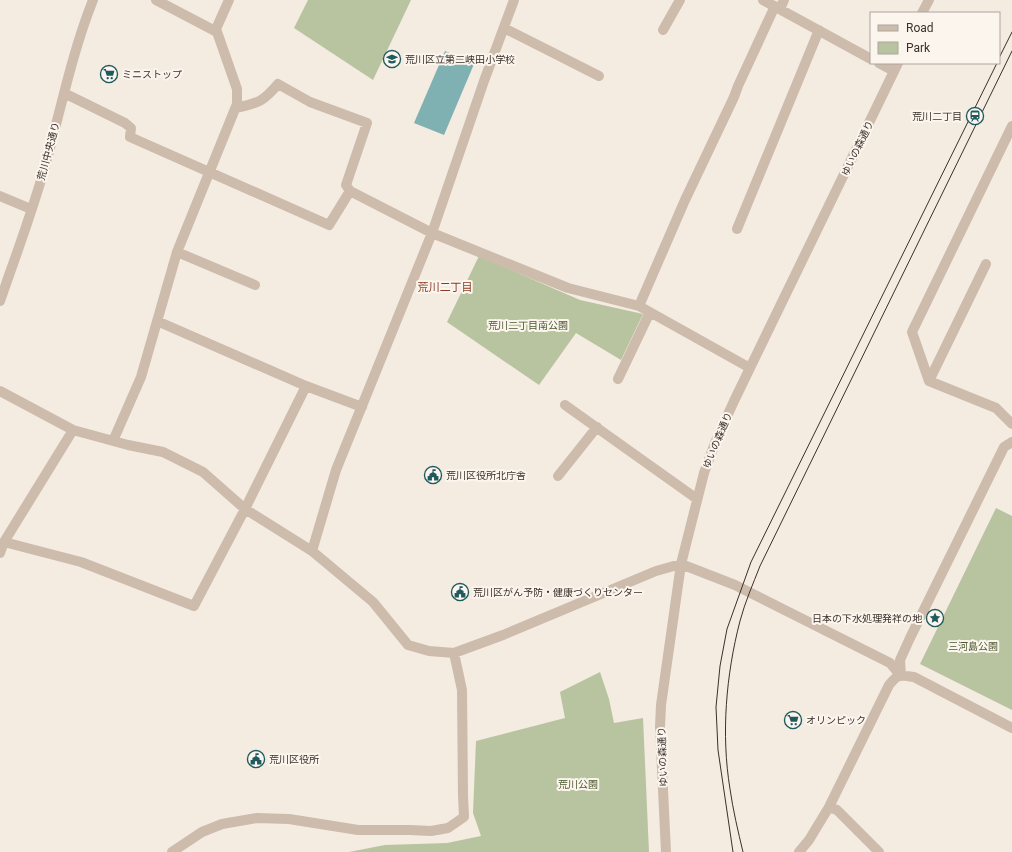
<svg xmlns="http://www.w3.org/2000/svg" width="1012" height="852" font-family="Roboto,'Noto Sans JP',sans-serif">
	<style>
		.green { fill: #b8c4a0 }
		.water { fill: #7fb0b2 }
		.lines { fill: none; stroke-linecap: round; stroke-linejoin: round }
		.minor { stroke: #cdbbac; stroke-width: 10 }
		.tram { stroke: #3b302b; stroke-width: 1 }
		.labels { text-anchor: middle; stroke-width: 4; stroke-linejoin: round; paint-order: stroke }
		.poi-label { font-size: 10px; fill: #3b302b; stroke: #fbf5ee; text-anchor: start }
		.street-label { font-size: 10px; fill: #3b302b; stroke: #fbf5ee }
		.park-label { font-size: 10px; fill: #4a5a2e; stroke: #fbf5ee }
		.neighbourhood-label { font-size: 11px; fill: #8c3b22; stroke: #fbf5ee }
	</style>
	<rect width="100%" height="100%" fill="#f4ebe1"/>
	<path class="green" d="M 308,0 L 411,0 L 373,80 L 294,28 Z
		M 479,256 L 580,300 L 643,314 L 621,360 L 576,333 L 539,385 L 447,322 Z
		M 996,508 L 1012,516 L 1012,710 L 920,664 Z
		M 600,672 L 609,699 L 614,723 L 643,718 L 649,852 L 349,852 L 385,845 L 447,843 L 481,836 L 473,813 L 476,741 L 565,718 L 560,692 Z"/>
	<path class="water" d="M 445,51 L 474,64 L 444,135 L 414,123 Z"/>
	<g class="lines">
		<path class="minor" d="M 156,0 L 217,32
			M 763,0 L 871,59
			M 780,9 L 784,0
			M 922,13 L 929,0
			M 504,28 L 599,76
			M 663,30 L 680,0
			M 879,63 L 894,71
			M 64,93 L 125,123 L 131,128 L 130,137 L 329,225 L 350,191 L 432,233 L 568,288 L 639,306 L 750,368
			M 236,108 C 258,103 263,102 278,84 L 310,102 L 367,123 L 346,185 L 350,191
			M 0,196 L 31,209
			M 737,229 L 819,30
			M 177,252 L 255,285
			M 986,264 L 929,381 L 996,408 L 1012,424
			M 0,301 C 16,255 33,210 46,163 C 61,108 72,53 93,0
			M 639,306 L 685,200 L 734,97 L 738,86 L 775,6
			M 157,321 L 306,386 L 362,407
			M 618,379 L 650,312
			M 929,381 L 912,332 L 1012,126
			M 0,391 L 73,430 L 128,445 L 163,452 L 203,472 L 245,509 L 312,551 L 373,602 L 408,645 L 429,651 L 454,653 L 503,635 L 656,571 L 681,564 L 735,585 L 890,663 L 901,676
			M 565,405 L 697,499
			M 113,441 L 141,377 L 177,252 L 237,104 L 237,89 L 216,29 L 229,0
			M 558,476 L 597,427
			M 4,542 L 81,562 L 194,606 L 245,509 L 306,386
			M 312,551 L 336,470 L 432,233 L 484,81 L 514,0
			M 0,553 L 4,542 L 73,430
			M 901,676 L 900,660 L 910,638 L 1004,447 L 1012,442
			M 829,807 L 837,810 L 879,852
			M 172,852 L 202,832 L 222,824 L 257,818 L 289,819 L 358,830 L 410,830 L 431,831 L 448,828 L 464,817 L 463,795 L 462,690 L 454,653
			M 666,852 L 660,727 L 661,705 L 681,564 L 704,473 L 715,443 L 734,401 L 898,63
			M 799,852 L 809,840 L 829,807 L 889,685 C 899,673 899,675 914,677 L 1012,728"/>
		<path class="tram" d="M 999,58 L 1012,32
			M 733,852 L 718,750 L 716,707 L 720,666 L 727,629 L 751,562 L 997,63
			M 743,852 C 738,831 733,810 730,789 C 721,734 726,675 740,621 C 745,602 753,584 760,566 L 1012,51"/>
	</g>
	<defs>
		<g id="school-ring" transform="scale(0.9)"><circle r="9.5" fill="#fbf5ee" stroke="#1f5a5e" stroke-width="1.5"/><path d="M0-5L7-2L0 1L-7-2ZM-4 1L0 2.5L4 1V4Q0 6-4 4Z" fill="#1f5a5e"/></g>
		<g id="supermarket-ring" transform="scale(0.9)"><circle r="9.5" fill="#fbf5ee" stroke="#1f5a5e" stroke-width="1.5"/><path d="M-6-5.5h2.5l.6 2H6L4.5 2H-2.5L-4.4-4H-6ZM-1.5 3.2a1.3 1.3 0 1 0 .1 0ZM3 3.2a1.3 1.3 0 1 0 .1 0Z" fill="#1f5a5e"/></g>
		<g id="station-ring" transform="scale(0.9)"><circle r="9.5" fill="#fbf5ee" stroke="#1f5a5e" stroke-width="1.5"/><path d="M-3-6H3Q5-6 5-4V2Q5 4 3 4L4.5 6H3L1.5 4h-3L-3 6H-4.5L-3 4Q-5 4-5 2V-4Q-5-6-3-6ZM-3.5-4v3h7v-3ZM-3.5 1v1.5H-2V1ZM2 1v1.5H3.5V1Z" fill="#1f5a5e"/></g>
		<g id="civic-ring" transform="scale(0.9)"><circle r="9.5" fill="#fbf5ee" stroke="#1f5a5e" stroke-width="1.5"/><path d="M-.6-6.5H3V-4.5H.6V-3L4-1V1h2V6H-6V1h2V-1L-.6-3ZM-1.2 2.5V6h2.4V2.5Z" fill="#1f5a5e"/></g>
		<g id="sight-ring" transform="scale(0.9)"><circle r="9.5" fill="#fbf5ee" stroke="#1f5a5e" stroke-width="1.5"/><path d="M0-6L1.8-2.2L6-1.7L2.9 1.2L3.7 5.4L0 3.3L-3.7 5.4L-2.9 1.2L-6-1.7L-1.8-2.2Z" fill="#1f5a5e"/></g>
	</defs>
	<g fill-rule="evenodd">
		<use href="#school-ring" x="392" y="59"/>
		<use href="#supermarket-ring" x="109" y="74"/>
		<use href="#station-ring" x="975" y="116"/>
		<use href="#civic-ring" x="433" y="475"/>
		<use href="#civic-ring" x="460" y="592"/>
		<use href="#sight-ring" x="935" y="618"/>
		<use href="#supermarket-ring" x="793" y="720"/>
		<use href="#civic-ring" x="256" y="759"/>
	</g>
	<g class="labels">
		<g class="poi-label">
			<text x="405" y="63">荒川区立第二峡田小学校</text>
			<text x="122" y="78">ミニストップ</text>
			<text x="962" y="120" text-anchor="end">荒川二丁目</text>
			<text x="446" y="479">荒川区役所北庁舎</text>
			<text x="473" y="596">荒川区がん予防・健康づくりセンター</text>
			<text x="922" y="622" text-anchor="end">日本の下水処理発祥の地</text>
			<text x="806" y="724">オリンピック</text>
			<text x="269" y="763">荒川区役所</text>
		</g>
		<g class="street-label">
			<text transform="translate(857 148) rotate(-64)" y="4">ゆいの森通り</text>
			<text transform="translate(48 151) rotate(-75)" y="4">荒川中央通り</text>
			<text transform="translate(717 440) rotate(-67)" y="4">ゆいの森通り</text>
			<text transform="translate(662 757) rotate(-92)" y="4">ゆいの森通り</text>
		</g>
		<g class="park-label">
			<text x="528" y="329">荒川二丁目南公園</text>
			<text x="973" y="650">三河島公園</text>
			<text x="578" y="788">荒川公園</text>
		</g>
		<g class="neighbourhood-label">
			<text x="445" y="291">荒川二丁目</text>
		</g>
	</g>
	<rect x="870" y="12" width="130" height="52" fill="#fbf5ee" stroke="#aea6a0"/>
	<rect x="878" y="25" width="20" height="6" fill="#cdbbac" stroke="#aea6a0"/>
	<text x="906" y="32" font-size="12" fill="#3b302b">Road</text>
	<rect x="878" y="42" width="20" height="12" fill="#b8c4a0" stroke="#aea6a0"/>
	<text x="906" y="52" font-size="12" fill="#3b302b">Park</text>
</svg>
